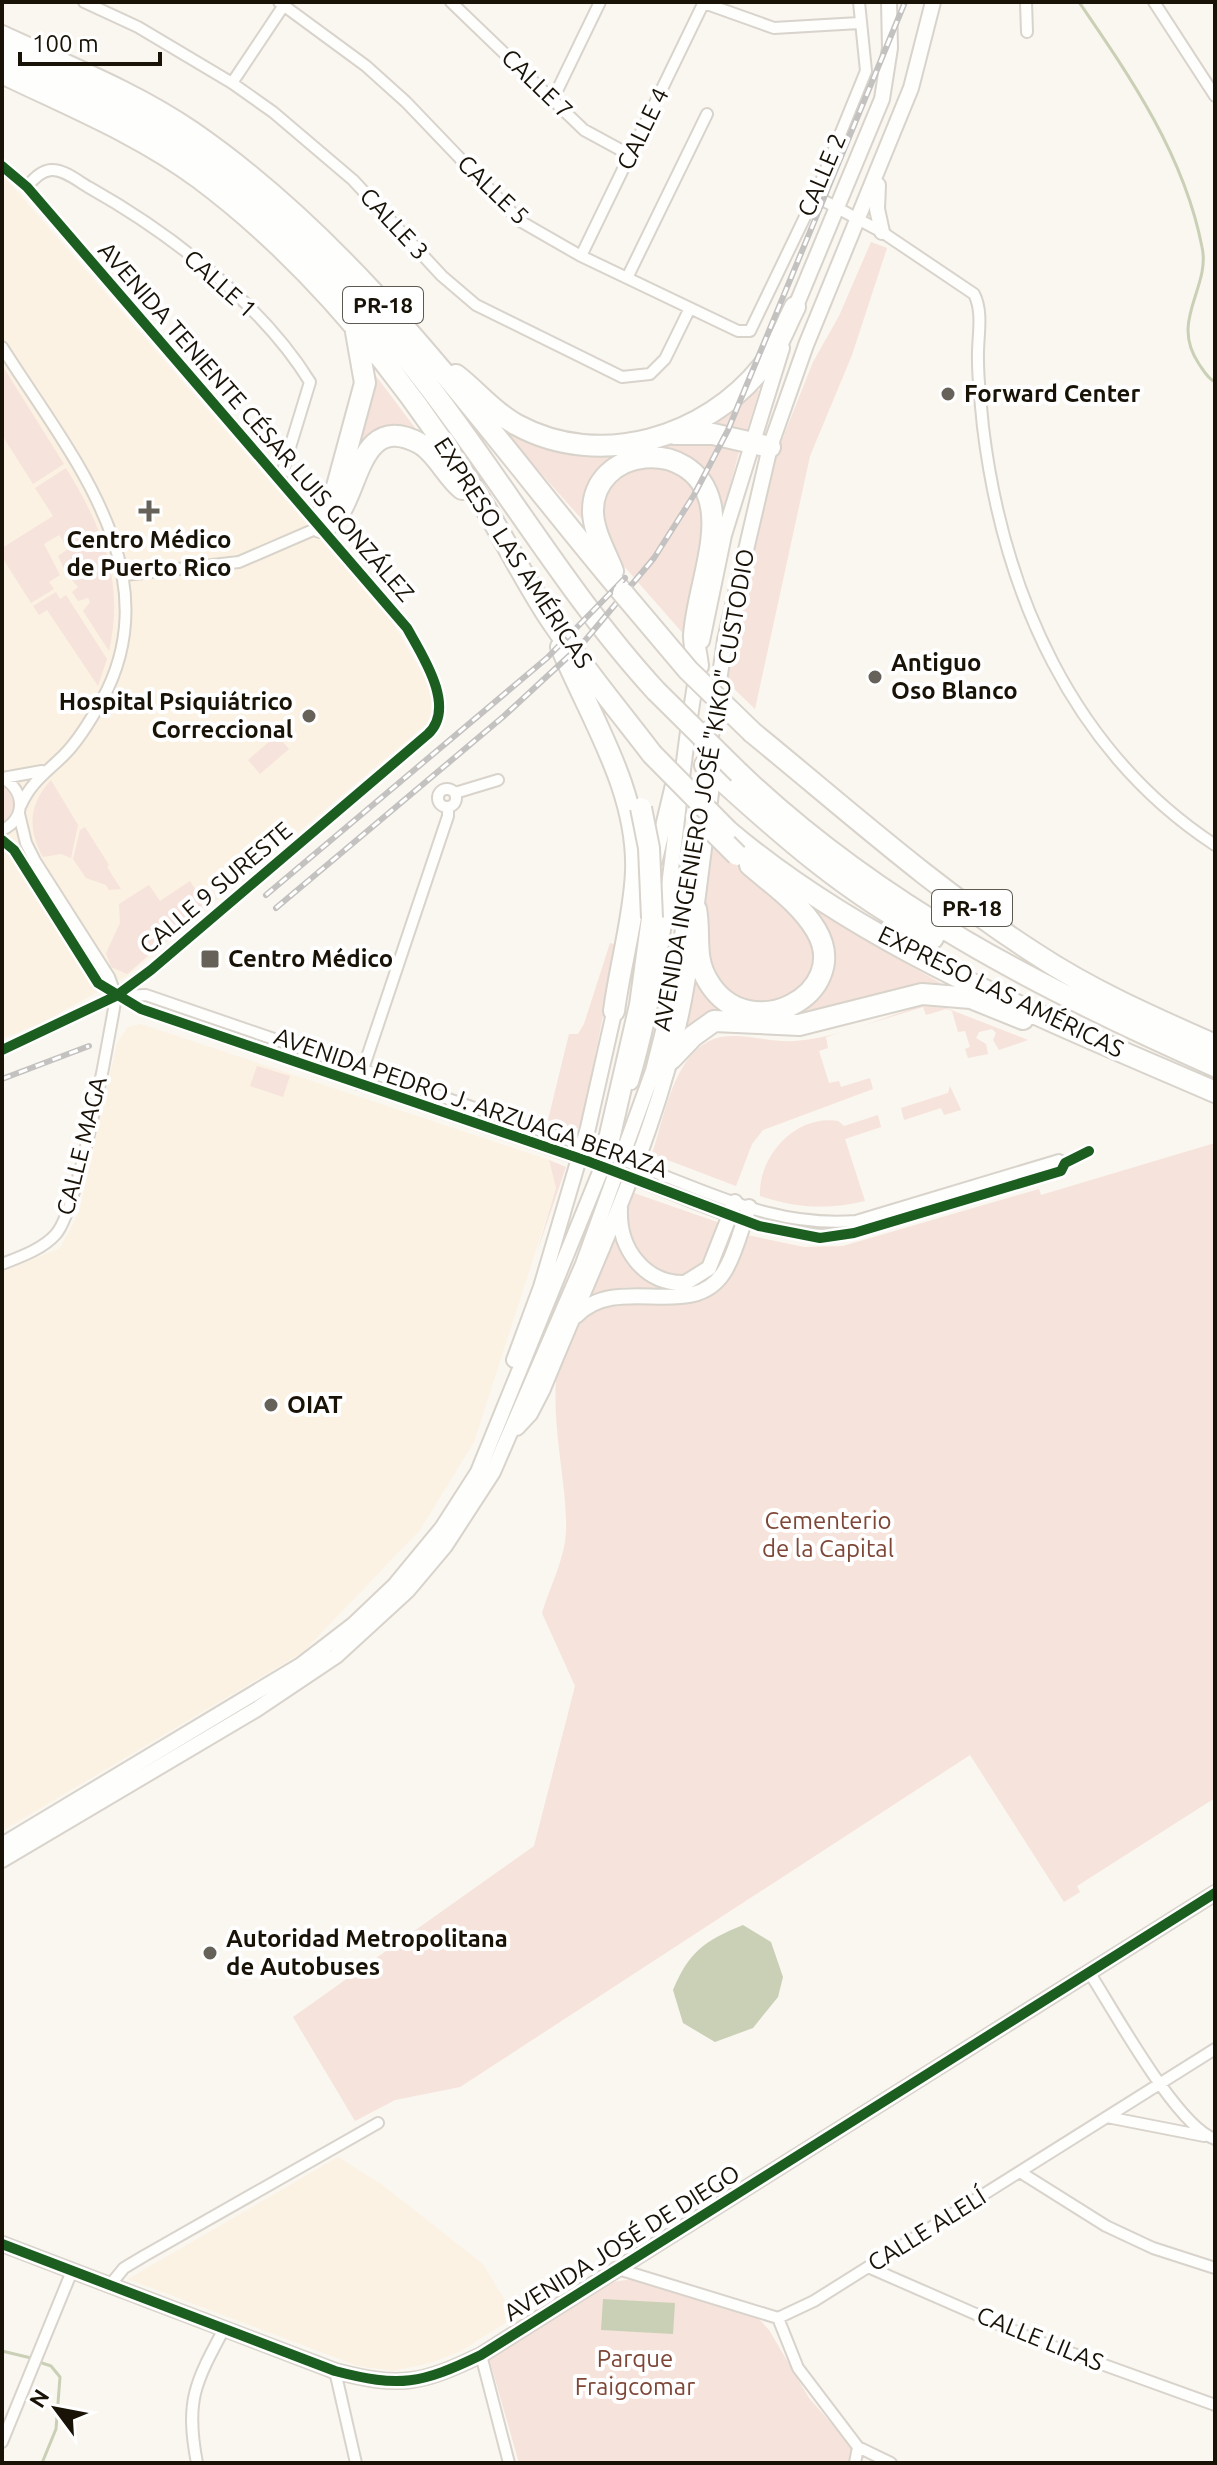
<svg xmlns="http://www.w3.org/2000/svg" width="1217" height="2465" font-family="Ubuntu,sans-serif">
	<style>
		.built { fill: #fbf2e3 }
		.green { fill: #f6e3db }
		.water { fill: #cad0b5 }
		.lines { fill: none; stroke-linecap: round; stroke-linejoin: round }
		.stream { stroke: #cad0b5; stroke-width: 3 }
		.minor-casing { stroke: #d8d3cb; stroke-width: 14 }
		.tertiary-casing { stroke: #d8d3cb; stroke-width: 18 }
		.secondary-casing { stroke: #d8d3cb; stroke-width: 18 }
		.motorway-casing { stroke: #d8d3cb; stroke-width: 24 }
		.minor { stroke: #fefefd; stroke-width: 10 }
		.tertiary { stroke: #fefefd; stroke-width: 14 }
		.secondary { stroke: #fefefd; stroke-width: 14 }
		.motorway { stroke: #fefefd; stroke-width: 20 }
		.rail-casing { stroke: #c4c2c0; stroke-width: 6 }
		.rail { stroke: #fff; stroke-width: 3; stroke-dasharray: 9; stroke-linecap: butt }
		.minor-bridge-casing { stroke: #d8d3cb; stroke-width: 14; stroke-linecap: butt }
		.motorway-bridge-casing { stroke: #d8d3cb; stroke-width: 24; stroke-linecap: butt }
		.minor-bridge { stroke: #fefefd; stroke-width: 10 }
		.motorway-bridge { stroke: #fefefd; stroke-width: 20 }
		.cycleway-casing { stroke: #fff; stroke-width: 15 }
		.cycleway { stroke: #1b5e20; stroke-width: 10 }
		.poi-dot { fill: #676259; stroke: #fff; stroke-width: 3 }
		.labels { text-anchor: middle; stroke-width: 8; stroke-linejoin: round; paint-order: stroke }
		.shield { fill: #fff; stroke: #5d5951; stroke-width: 2 }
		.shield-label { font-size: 22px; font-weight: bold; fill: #181207 }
		.street-label { font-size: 24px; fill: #181207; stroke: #fff }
		.poi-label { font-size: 24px; font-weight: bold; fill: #181207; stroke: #fff; text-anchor: start }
		.park-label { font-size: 24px; fill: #7d4636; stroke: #fff }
	</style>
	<rect width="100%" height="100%" fill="#faf6f0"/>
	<path class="built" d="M 2,174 L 393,623 L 429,685 L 436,716 L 127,976 L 41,1023 L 2,1039 Z
		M 141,1024 L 549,1160 L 556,1188 L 474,1442 L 420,1530 L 303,1652 L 2,1831 L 2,1272 L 60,1248 L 79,1212 L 117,1043 L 128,1027 Z
		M 338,2157 L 381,2184 L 483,2264 L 515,2317 L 459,2352 L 430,2363 L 393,2371 L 358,2366 L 128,2279 Z"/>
	<path class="green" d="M 871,242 L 887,248 L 852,355 L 810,456 L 755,709 L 725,680 L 757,528 L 778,450 L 813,362 L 839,316 Z
		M 2,365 L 64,464 L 33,484 L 2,435 Z
		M 373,372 L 425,441 L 418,437 L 353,460 Z
		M 755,388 L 759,391 L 745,436 L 698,423 Z
		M 498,425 L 536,439 L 691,436 L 740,448 L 721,520 L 703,473 L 619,459 L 586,524 Z
		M 640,463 L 681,468 L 707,508 L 687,638 L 615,556 L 599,518 L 609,485 Z
		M 66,468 C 102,527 125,581 109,651 L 83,611 L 90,602 L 88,598 L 78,601 L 72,592 L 78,587 L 65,572 L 58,556 L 68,549 L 59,535 L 44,544 L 60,575 L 49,582 L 54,589 L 31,603 L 2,557 L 2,548 L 53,516 L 35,488 Z
		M 56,592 L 60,599 L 66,595 L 107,659 L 98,686 L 47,610 L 39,615 L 33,606 Z
		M 277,735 L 289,749 L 260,774 L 248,760 Z
		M 51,780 L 78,825 L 71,858 L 61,854 L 43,857 C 27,828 29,804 51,780 Z
		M 2,783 C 18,795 19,813 2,825 Z
		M 85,827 L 109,865 L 107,867 L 121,889 L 109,890 L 106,885 L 86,878 L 73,859 L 80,830 Z
		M 712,843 C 739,869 846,931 809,980 C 802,989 789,997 780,1004 L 734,1000 L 711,974 L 703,928 Z
		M 190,881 L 206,906 L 127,974 L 111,967 L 106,953 L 120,923 L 119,904 L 149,885 L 160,901 Z
		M 801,897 L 870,943 L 951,989 L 802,1021 L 734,1017 L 681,1040 L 695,963 L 706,983 L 765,1015 L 824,973 Z
		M 610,943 L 617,945 L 581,1127 L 576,1129 L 548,1120 L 569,1034 L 578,1034 L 584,1024 Z
		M 921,1006 L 946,1008 L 1028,1040 L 999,1050 L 993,1040 L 996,1033 L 992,1029 L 979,1032 L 976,1038 L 986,1044 L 988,1054 L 968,1058 L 965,1049 L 970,1047 L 965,1031 L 958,1032 L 952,1011 L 946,1009 L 926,1015 L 923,1007 L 826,1037 L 828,1048 L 819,1051 L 829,1083 L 839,1081 L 841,1087 L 870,1078 L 873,1089 L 763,1130 L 752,1144 L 736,1186 L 652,1154 C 665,1117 674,1047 721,1037 C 745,1033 771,1043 795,1041 C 837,1038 881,1018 921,1006 Z
		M 257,1066 L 290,1076 L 283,1097 L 250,1086 Z
		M 950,1086 L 961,1110 L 944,1115 L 941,1108 L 904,1120 L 901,1108 L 948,1093 Z
		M 878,1115 L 881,1127 L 845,1139 L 865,1201 C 827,1210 797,1208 760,1196 C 758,1156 796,1114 838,1121 L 844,1126 Z
		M 1215,1143 L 1215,1798 L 1077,1886 L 1080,1892 L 1064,1902 L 970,1755 L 460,2087 L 395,2100 L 355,2121 L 293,2017 L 534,1846 L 575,1686 L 542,1613 C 549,1590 561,1566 565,1542 C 574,1481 527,1364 585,1317 C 631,1280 687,1329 730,1274 C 740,1262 739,1247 747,1235 L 804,1247 L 843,1246 L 1039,1189 L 1041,1195 Z
		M 549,1160 L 566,1167 L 537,1252 L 556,1188 Z
		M 631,1192 L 720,1223 C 716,1235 713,1255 705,1264 C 684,1288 643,1274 632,1247 C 625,1229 625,1210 631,1192 Z
		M 615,1229 C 617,1272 651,1282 687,1286 L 729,1235 L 734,1237 C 698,1334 653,1267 595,1295 L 589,1291 Z
		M 633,2279 L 756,2316 L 769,2330 L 809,2398 L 851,2446 L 851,2463 L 519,2463 L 489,2358 L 606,2283 Z"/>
	<path class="water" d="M 743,1925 L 771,1942 L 783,1977 L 778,1997 L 753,2028 L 715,2042 L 683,2023 L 673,1990 C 689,1952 704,1941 743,1925 Z
		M 603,2299 L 675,2303 L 673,2334 L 601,2330 Z"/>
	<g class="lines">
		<path class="stream" d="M 1079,2 C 1131,78 1184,155 1202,247 C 1211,288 1169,320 1199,364 C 1204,371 1207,378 1215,382
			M 2,2351 L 31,2358
			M 42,2463 L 56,2429 L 60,2377 L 51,2366 L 42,2363"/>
		<g class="minor-casing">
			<path id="minor" d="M 84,2 L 138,27 L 232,83 L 273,112 L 353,180 L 442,276 L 476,305 L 622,377 L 650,374 L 665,359 L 690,308
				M 279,2 L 366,66 L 406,102 L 520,221 L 581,256 L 738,331 L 750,331 L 815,196 L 866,71 L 859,2
				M 451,2 L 584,130 L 630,155
				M 1026,2 L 1027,32
				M 1154,2 L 1215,96
				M 704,3 L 774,28 L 859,23
				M 232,83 L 286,2
				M 553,99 L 600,2
				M 2,166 L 27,187 L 407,628 C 422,655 457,707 428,734 L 151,970 L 116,996 L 2,1050
				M 27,187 C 33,179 41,171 51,170 C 64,169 79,182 90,188 C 170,233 262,304 310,382 L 280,480
				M 815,196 L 882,232 L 974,294 C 984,313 977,339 978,360 C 978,382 981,405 983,427 C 1003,592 1072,751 1215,845
				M 581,256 L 704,2
				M 627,278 L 707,114
				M 2,347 C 68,452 173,571 102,700 C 92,718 78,741 64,755 C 47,772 31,782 21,805
				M 125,575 L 239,562 L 320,527
				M 2,778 C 26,790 26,819 2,830
				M 3,778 L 42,771
				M438 798a9 9 0 1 1 18 0a9 9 0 1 1-18 0Z
				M 455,793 L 498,780
				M 2,840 L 14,850 L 98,983 L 141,1009 L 582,1160
				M 118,996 L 146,995 L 588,1147
				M 358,1084 L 448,816 L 448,807
				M 646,1169 C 719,1196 776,1227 856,1221 L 1059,1160 L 1065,1163
				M 641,1182 C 711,1208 778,1244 854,1233 L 1061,1171 L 1065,1163 L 1089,1151
				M 2,1264 C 20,1257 43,1249 56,1234 C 79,1207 109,1039 116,996 L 109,977 L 35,861 L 26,843 L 19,814
				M 1089,1972 C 1113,2009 1177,2127 1215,2139
				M 1107,2117 L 1204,2136
				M 1020,2172 L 1106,2226 L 1153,2248 L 1215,2268
				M 868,2267 L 1035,2340 L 1215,2405
				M 618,2269 L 778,2318 L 814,2301 L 1215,2049
				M 110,2285 L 124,2268 L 144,2256 L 378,2123
				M 778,2318 L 798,2368 L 858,2447 L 891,2463
				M 481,2355 L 509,2463
				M 335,2371 L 356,2463
				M 2,2442 L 72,2271
				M 197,2463 C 185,2401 195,2383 224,2329
				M 855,2463 L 858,2447"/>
		</g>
		<g class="tertiary-casing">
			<path id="tertiary" d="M 2,2244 L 335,2371 C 400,2388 421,2384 481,2355 L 1215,1893"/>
		</g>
		<g class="secondary-casing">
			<path id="secondary" d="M 878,185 L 877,209 L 882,232
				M 793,313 L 882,99 L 890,48 L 889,2
				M 702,641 L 724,535 L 782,348
				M 655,860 L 676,772
				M 695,919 L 714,769
				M 631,1082 C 671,948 673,809 697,673
				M 620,1208 C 618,1247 643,1284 685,1283 L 709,1268 L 735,1202
				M 576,1316 C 618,1272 692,1323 724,1272 C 736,1253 741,1228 749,1207
				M 514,1360 L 541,1287 L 588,1128 L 616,1004
				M 517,1428 L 530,1414 L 543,1389 C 600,1248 676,1099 692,947
				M 2,1845 L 301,1665 L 353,1625 L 395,1585 L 442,1528 L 478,1472 L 607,1155
				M 2,1860 L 257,1709 L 336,1656 L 408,1590 L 445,1546 L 493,1472 L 583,1264 L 653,1071 L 675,984 L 725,640 L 770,447 L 806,345 L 911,88 L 933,2"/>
		</g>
		<g class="motorway-casing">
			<path id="motorway" d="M 2,36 C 66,66 134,92 192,132 C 366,252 488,433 623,593
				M 2,54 C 61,81 119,109 174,143 C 270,203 351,287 420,375 C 501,478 568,595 656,691
				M 2,73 C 68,105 140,134 199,178 C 317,266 410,385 486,509 C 507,544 525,580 547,614 C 579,663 617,708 652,754
				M 356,332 L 365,383 L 333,501 L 322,514 L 320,527 C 361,522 349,406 419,443 C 436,452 446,476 462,489
				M 456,375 C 477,391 494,413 517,425 C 600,470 706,438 763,366 C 777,350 785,326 795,307
				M 674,434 L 713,434 L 770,447
				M 613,571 C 606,553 594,533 593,513 C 591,447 693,435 710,502 C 720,540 696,596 694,636 C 694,645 697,656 698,666
				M 561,647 C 591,719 639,791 636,872 C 634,918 620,965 614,1011
				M 753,733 C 845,808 936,890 1036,954 C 1092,991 1154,1018 1215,1045
				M 705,765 C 776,830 847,894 933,938
				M 739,773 C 877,905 1043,990 1215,1066
				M 727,830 C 865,948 1049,1020 1215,1092
				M 696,909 C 701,934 693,957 708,981 C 748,1049 854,994 816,930 C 800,903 773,885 750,865
				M 671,1059 L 693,1036 L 714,1021 L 799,1025 L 922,994 L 971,998 L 1023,1019
				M 604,1161 L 640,1005 L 652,918"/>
		</g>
		<use href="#minor" class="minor"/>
		<use href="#tertiary" class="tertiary"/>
		<use href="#secondary" class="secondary"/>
		<use href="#motorway" class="motorway"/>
		<g class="rail-casing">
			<path id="rail" d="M 266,895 L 547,658 L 625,578
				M 276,908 L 504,716 L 583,643 L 654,558 L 694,495 L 728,430 L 905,2
				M 2,1079 L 89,1046"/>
		</g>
		<use href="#rail" class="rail"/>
		<g class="minor-bridge-casing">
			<path id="minor-bridge" d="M 591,1148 L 646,1169
				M 587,1161 L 641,1182"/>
		</g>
		<g class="motorway-bridge-casing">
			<path id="motorway-bridge" d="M 623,593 L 688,670 L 753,733
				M 656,691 L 739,773
				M 652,754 L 727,830
				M 641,808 L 649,848 L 652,918
				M 707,825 L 737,855"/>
		</g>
		<use href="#minor-bridge" class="minor-bridge"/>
		<use href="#motorway-bridge" class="motorway-bridge"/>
		<g class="cycleway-casing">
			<path id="cycleway" d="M 2,166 L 27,187 L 407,628 C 422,655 457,707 428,734 L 151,970 L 116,996 L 2,1050
				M 2,840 L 14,850 L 98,983 L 141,1009 L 587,1161 L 759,1226 L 820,1238 L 854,1233 L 1061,1171 L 1065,1163 L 1089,1151
				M 2,2244 L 335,2371 C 400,2388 421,2384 481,2355 L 1215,1893"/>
		</g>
		<use href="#cycleway" class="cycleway"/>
	</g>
	<g class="poi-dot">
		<circle cx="948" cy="394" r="8"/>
		<path d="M145 499h8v8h8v8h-8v8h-8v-8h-8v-8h8z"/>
		<circle cx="875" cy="677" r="8"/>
		<circle cx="309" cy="716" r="8"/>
		<rect x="200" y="949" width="20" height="20" rx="4"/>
		<circle cx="271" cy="1405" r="8"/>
		<circle cx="210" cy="1953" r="8"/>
	</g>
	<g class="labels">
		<g class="shield">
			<rect x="343" y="287" width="80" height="36" rx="6"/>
			<rect x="932" y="890" width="80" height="36" rx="6"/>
		</g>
		<g class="shield-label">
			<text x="383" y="313">PR-18</text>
			<text x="972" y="916">PR-18</text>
		</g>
		<g class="street-label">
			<text transform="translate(537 84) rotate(44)" y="8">CALLE 7</text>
			<text transform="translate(643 129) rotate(-64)" y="8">CALLE 4</text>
			<text transform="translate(822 175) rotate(-67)" y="8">CALLE 2</text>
			<text transform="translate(493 190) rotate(44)" y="8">CALLE 5</text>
			<text transform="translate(394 224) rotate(47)" y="8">CALLE 3</text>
			<text transform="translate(220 284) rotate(42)" y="8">CALLE 1</text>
			<text transform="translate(256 422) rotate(49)" y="8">AVENIDA TENIENTE CÉSAR LUIS GONZÁLEZ</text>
			<text transform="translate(513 553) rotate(57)" y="8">EXPRESO LAS AMÉRICAS</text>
			<text transform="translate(704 790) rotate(-80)" y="8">AVENIDA INGENIERO JOSÉ "KIKO" CUSTODIO</text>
			<text transform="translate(216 888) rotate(-40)" y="8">CALLE 9 SURESTE</text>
			<text transform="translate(1001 992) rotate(26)" y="8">EXPRESO LAS AMÉRICAS</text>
			<text transform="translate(471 1103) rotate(19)" y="8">AVENIDA PEDRO J. ARZUAGA BERAZA</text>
			<text transform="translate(82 1146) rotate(-76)" y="8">CALLE MAGA</text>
			<text transform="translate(927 2230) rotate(-32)" y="8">CALLE ALELÍ</text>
			<text transform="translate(622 2243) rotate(-32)" y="8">AVENIDA JOSÉ DE DIEGO</text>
			<text transform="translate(1040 2339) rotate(22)" y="8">CALLE LILAS</text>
		</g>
		<g class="poi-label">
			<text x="964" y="402">Forward Center</text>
			<text x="149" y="548" text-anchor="middle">Centro Médico<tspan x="149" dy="28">de Puerto Rico</tspan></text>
			<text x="891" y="671">Antiguo<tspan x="891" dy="28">Oso Blanco</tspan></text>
			<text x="293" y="710" text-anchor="end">Hospital Psiquiátrico<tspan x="293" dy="28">Correccional</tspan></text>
			<text x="228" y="967">Centro Médico</text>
			<text x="287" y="1413">OIAT</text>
			<text x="226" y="1947">Autoridad Metropolitana<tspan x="226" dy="28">de Autobuses</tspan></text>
		</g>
		<g class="park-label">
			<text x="828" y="1529">Cementerio<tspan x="828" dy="28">de la Capital</tspan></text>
			<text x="635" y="2367">Parque<tspan x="635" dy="28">Fraigcomar</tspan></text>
		</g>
	</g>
	<rect width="1217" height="2465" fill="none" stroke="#181207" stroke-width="8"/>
	<g transform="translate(56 2409) rotate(302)" stroke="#ffffff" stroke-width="6" paint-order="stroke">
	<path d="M0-6L14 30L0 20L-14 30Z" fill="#181207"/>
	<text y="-12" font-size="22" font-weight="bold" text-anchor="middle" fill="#181207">N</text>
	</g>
	<path d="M20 52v12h140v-12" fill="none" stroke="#181207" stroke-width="4"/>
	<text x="32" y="52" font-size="24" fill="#181207" stroke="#ffffff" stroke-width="6" paint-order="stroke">100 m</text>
</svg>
